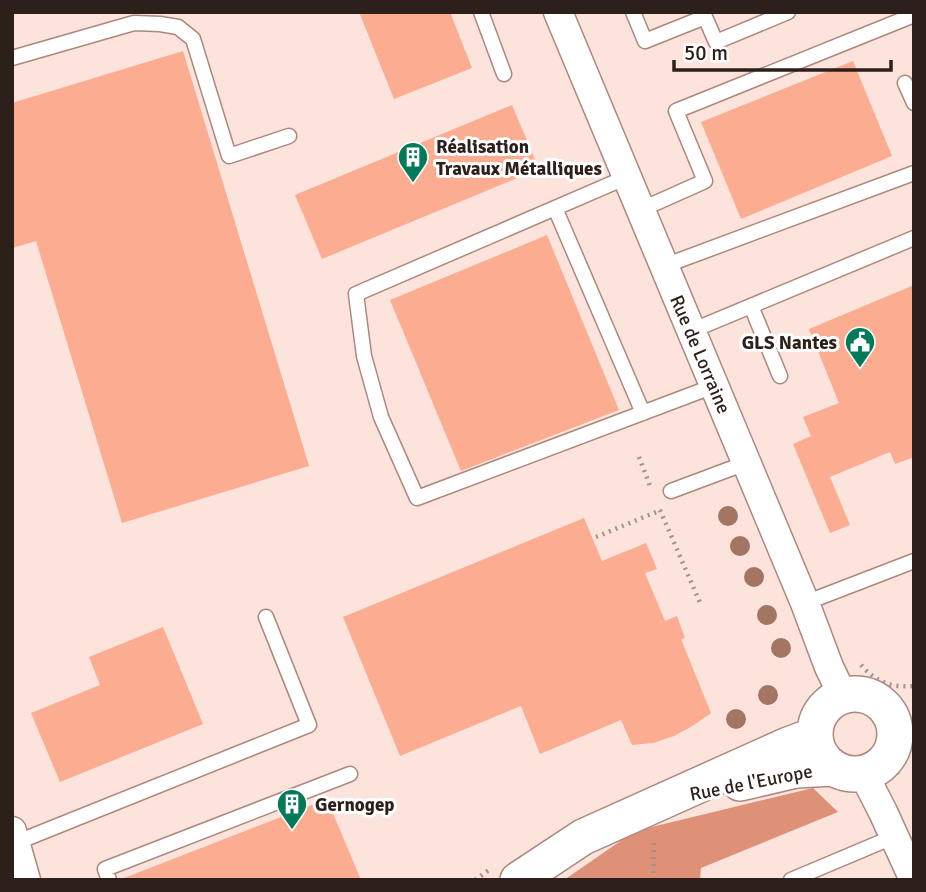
<svg xmlns="http://www.w3.org/2000/svg" width="926" height="892" font-family="Signika,sans-serif">
	<style>
		.forest { fill: #de9177 }
		.building { fill: #fbac91 }
		.lines { fill: none; stroke-linecap: round; stroke-linejoin: round }
		.service-casing { stroke: #ac887c; stroke-width: 17 }
		.minor-casing { stroke: #ac887c; stroke-width: 31 }
		.tertiary-casing { stroke: #ac887c; stroke-width: 38 }
		.path { stroke: #a4918a; stroke-width: 4.5; stroke-dasharray: 2 5; stroke-linecap: butt }
		.service { stroke: #fff; stroke-width: 14 }
		.minor { stroke: #fff; stroke-width: 28 }
		.tertiary { stroke: #fff; stroke-width: 35 }
		.tree { fill: #a57563 }
		.labels { text-anchor: middle; stroke-width: 6; stroke-linejoin: round; paint-order: stroke }
		.poi-label { font-size: 19px; font-weight: bold; fill: #2d1f1a; stroke: #fff; text-anchor: start }
		.street-label { font-size: 19px; fill: #2d1f1a; stroke: #fff }
	</style>
	<rect width="100%" height="100%" fill="#fce4dc"/>
	<path class="forest" d="M 813,788 L 838,812 L 701,868 L 700,880 L 564,880 L 635,831 Z"/>
	<path class="building" d="M 359,12 L 450,12 L 472,68 L 394,99 Z
		M 183,51 L 309,466 L 122,523 L 36,241 L 12,248 L 12,103 Z
		M 853,61 L 892,156 L 741,219 L 701,122 Z
		M 512,105 L 539,169 L 322,259 L 295,195 Z
		M 547,235 L 619,410 L 461,471 L 390,300 Z
		M 914,285 L 914,457 L 895,464 L 890,452 L 830,477 L 850,525 L 830,533 L 793,444 L 811,436 L 803,417 L 839,403 L 809,329 Z
		M 584,518 L 602,561 L 646,543 L 657,569 L 645,573 L 665,621 L 677,616 L 685,638 L 681,639 L 711,713 L 694,725 L 674,736 L 653,743 L 632,745 L 621,720 L 540,754 L 521,706 L 400,756 L 343,617 Z
		M 163,627 L 203,724 L 60,782 L 31,713 L 100,685 L 89,657 Z
		M 327,799 L 361,880 L 125,880 L 124,878 Z"/>
	<g class="lines">
		<g class="service-casing">
			<path id="service" d="M 481,12 L 504,74
				M 633,12 L 645,41 L 705,17 L 703,12
				M 705,17 L 716,42 L 788,12
				M 12,58 L 134,23 L 160,24 L 178,27 L 193,39 L 229,156 L 289,136
				M 905,83 L 914,103
				M 627,177 L 356,294 L 364,356 L 381,417 L 417,498 L 714,386
				M 555,208 L 643,413
				M 640,210 L 705,181 L 676,111 L 914,15
				M 664,266 L 914,173
				M 751,306 L 780,376
				M 691,331 L 914,238
				M 671,491 L 746,463
				M 805,603 L 914,561
				M 15,843 L 309,725 L 266,617
				M 109,880 L 105,869 L 350,774
				M 791,880 L 893,837"/>
		</g>
		<g class="minor-casing">
			<path id="minor" d="M 558,12 L 805,603 L 829,667 L 843,696
				M 863,773 L 883,812 L 914,880
				M 12,831 L 26,880"/>
		</g>
		<g class="tertiary-casing">
			<path id="tertiary" d="M815 734a40 40 0 1 1 80 0a40 40 0 1 1-80 0Z
				M 740,783 L 796,770 L 834,768
				M 518,880 L 583,837 L 788,745 L 815,735"/>
		</g>
		<path class="path" d="M 639,457 L 650,486
			M 660,510 L 701,605
			M 596,537 L 661,510
			M 861,665 C 876,682 891,688 914,686
			M 897,774 C 899,764 904,755 914,749
			M 475,880 L 489,870
			M 653,880 L 654,839"/>
		<use href="#service" class="service"/>
		<use href="#minor" class="minor"/>
		<use href="#tertiary" class="tertiary"/>
	</g>
	<g class="tree">
		<circle cx="728" cy="516" r="10"/>
		<circle cx="740" cy="546" r="10"/>
		<circle cx="754" cy="577" r="10"/>
		<circle cx="767" cy="615" r="10"/>
		<circle cx="781" cy="648" r="10"/>
		<circle cx="768" cy="695" r="10"/>
		<circle cx="736" cy="719" r="10"/>
	</g>
	<defs>
		<g id="building-pin" transform="scale(1.575)"><path d="M0 17L-7.5 6A9.5 9.5 0 1 1 7.5 6Z" fill="#007a58" stroke="#fff"/><path d="M-4-6H4V6H1V3H-1V6H-4ZM-2.5-4.3h1.7v1.8h-1.7ZM.8-4.3h1.7v1.8H.8ZM-2.5-1h1.7V.8h-1.7ZM.8-1h1.7V.8H.8Z" fill="#fff"/></g>
		<g id="civic-pin" transform="scale(1.575)"><path d="M0 17L-7.5 6A9.5 9.5 0 1 1 7.5 6Z" fill="#007a58" stroke="#fff"/><path d="M-.6-6.5H3V-4.5H.6V-3L4-1V1h2V6H-6V1h2V-1L-.6-3ZM-1.2 2.5V6h2.4V2.5Z" fill="#fff"/></g>
	</defs>
	<g fill-rule="evenodd">
		<use href="#building-pin" x="413" y="157"/>
		<use href="#civic-pin" x="860" y="342"/>
		<use href="#building-pin" x="292" y="804"/>
	</g>
	<g class="labels">
		<g class="poi-label">
			<text x="436" y="153">Réalisation<tspan x="436" dy="22">Travaux Métalliques</tspan></text>
			<text x="837" y="349" text-anchor="end">GLS Nantes</text>
			<text x="315" y="811">Gernogep</text>
		</g>
		<g class="street-label">
			<text transform="translate(701 354) rotate(67)" y="7">Rue de Lorraine</text>
			<text transform="translate(751 782) rotate(-11)" y="7">Rue de l'Europe</text>
		</g>
	</g>
	<rect width="926" height="892" fill="none" stroke="#2d1f1a" stroke-width="28"/>
	<path d="M674 60v10h217v-10" fill="none" stroke="#2d1f1a" stroke-width="3.5"/>
	<text x="684" y="60" font-size="21" fill="#2d1f1a" stroke="#ffffff" stroke-width="5" paint-order="stroke">50 m</text>
</svg>
